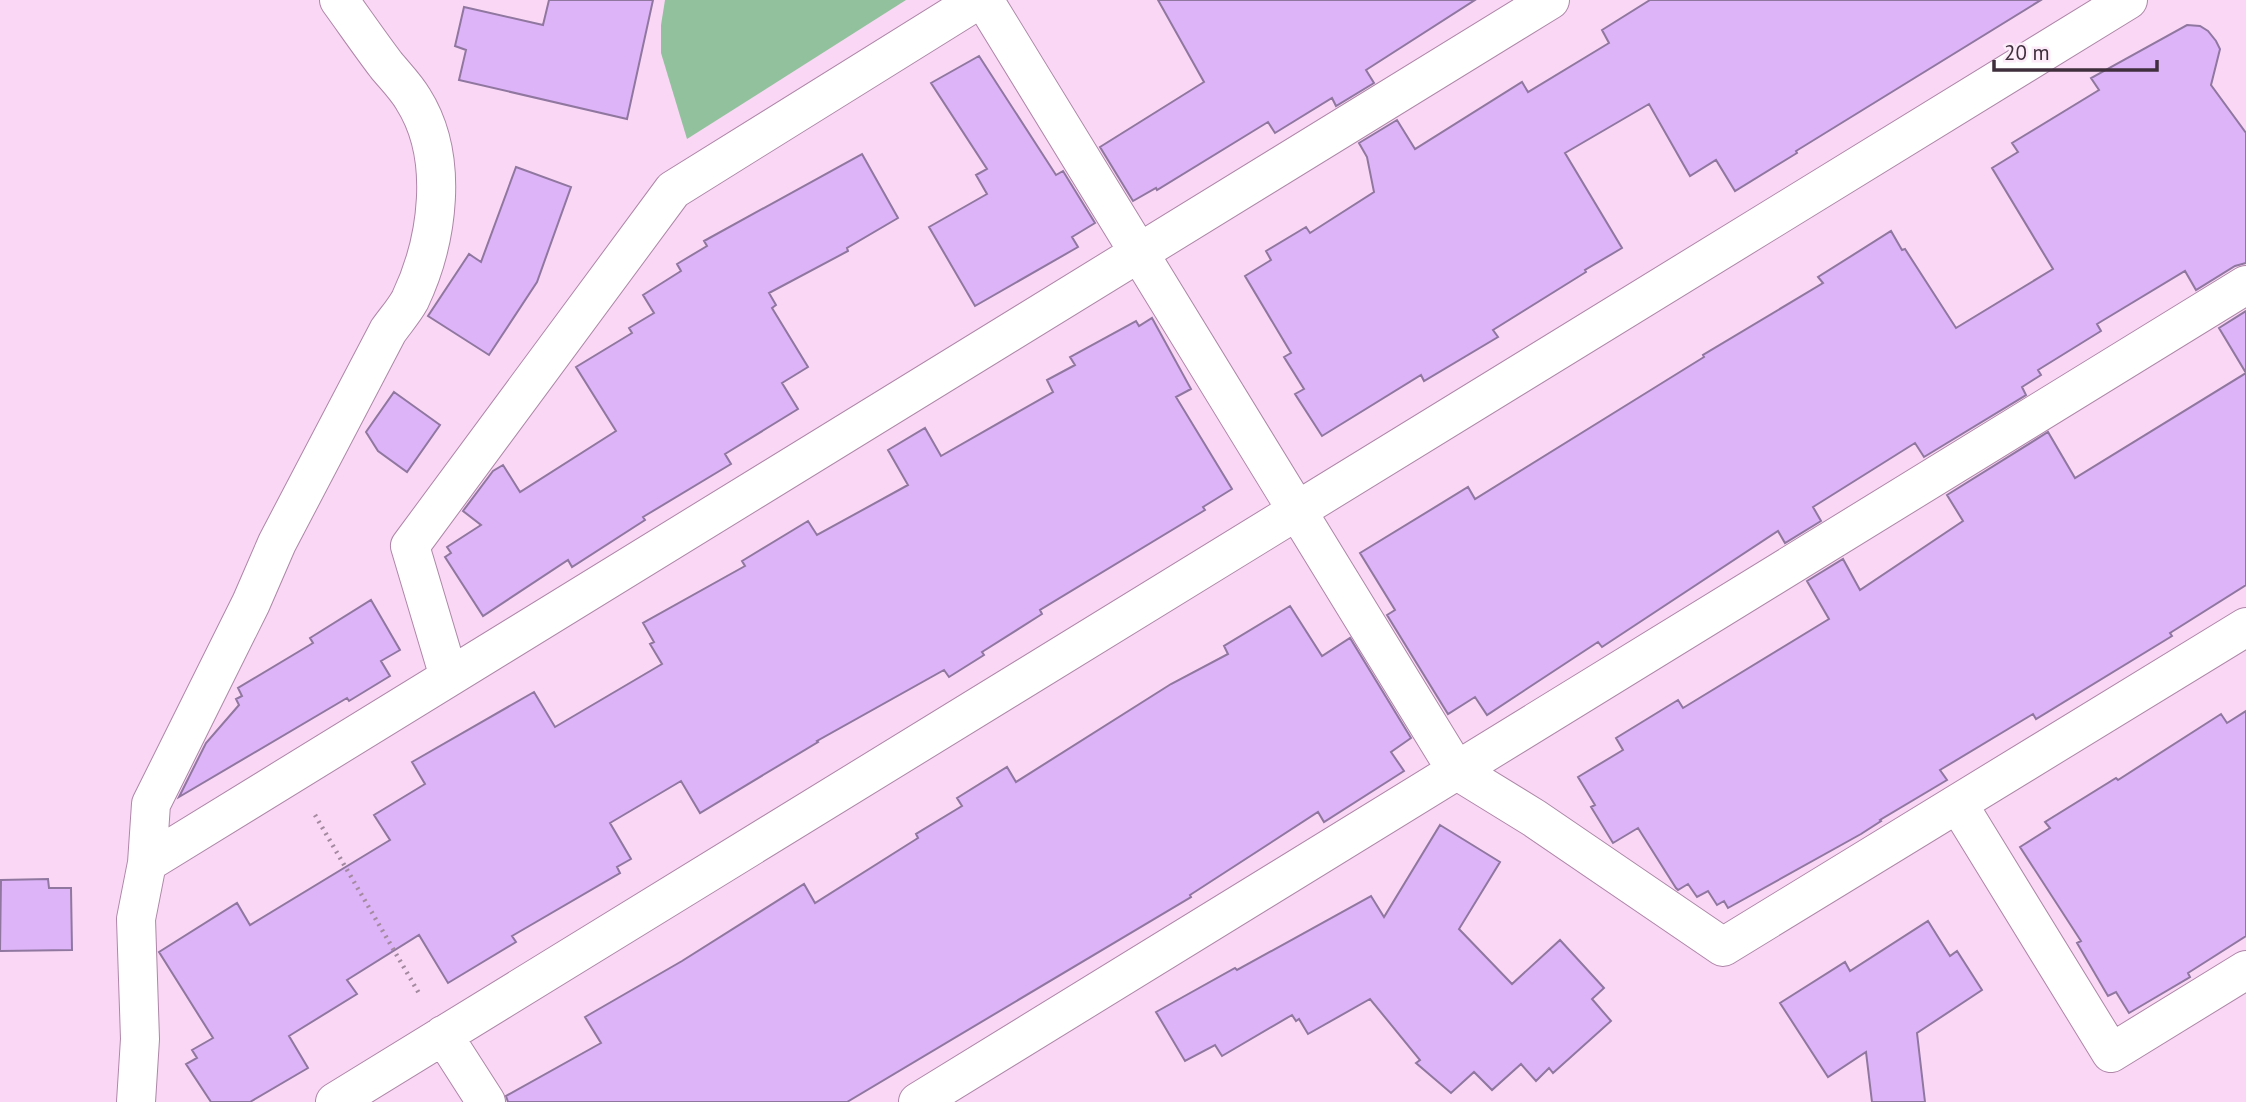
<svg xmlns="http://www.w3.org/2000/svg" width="2246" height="1102" font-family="'PT Sans',sans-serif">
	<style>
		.green { fill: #92c29d }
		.building { fill: #ddb4f8; stroke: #9077a0; stroke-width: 2 }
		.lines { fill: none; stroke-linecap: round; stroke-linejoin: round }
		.minor-casing { stroke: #ae86a8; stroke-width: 40 }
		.path { stroke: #a48aa0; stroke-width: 4.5; stroke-dasharray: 2 5; stroke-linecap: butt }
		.minor { stroke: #fff; stroke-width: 38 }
	</style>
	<rect width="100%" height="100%" fill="#fad8f5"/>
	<path class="green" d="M 665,0 L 906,0 L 687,139 L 661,53 L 661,25 Z"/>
	<path class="building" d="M 549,0 L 653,0 L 627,119 L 459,80 L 466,50 L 455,46 L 464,7 L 543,25 Z
		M 1158,0 L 1475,0 L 1366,70 L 1374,83 L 1336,106 L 1332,98 L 1275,133 L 1268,122 L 1157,190 L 1156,188 L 1133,201 L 1100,147 L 1204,82 Z
		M 1650,0 L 2041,0 L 1796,151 L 1797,153 L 1735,191 L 1716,160 L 1690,176 L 1649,104 L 1565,153 L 1622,248 L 1585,270 L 1586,272 L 1493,330 L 1498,337 L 1424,381 L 1421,375 L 1322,436 L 1295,394 L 1304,389 L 1284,357 L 1291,353 L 1245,276 L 1271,260 L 1266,251 L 1306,227 L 1310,233 L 1374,192 L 1367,157 L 1359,143 L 1397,120 L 1415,149 L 1522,82 L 1528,92 L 1609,43 L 1602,30 Z
		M 2187,25 L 2200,26 L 2208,31 L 2216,41 L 2220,49 L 2211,85 L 2246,133 L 2246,263 L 2235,266 L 2196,290 L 2185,271 L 2097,324 L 2101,331 L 2038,370 L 2041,375 L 2022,387 L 2026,395 L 1924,457 L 1915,443 L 1813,507 L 1821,521 L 1785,543 L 1778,531 L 1602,647 L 1598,642 L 1487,715 L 1475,697 L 1448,714 L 1387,615 L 1395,610 L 1360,553 L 1468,487 L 1475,499 L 1704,357 L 1703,355 L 1823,283 L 1818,277 L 1891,231 L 1902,250 L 1905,249 L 1956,328 L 2053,269 L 1992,168 L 2018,152 L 2012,143 L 2099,90 L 2091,78 Z
		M 979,56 L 1056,175 L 1063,171 L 1095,223 L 1072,237 L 1078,247 L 975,306 L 929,227 L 987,194 L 976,175 L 987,169 L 931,83 Z
		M 862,154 L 898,218 L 847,248 L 848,251 L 769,293 L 776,305 L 772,308 L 808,367 L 782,383 L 798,409 L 725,454 L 731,464 L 643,517 L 645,520 L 572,567 L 568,560 L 483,616 L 445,557 L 451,553 L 447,547 L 481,525 L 463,511 L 493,471 L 503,465 L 520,492 L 616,431 L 576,367 L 632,333 L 629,328 L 654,313 L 643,295 L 681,271 L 677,264 L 707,246 L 704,241 Z
		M 516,167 L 571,187 L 537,282 L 489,355 L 428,316 L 469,254 L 481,262 Z
		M 2246,311 L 2246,373 L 2219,328 Z
		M 1152,318 L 1191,389 L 1176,397 L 1232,489 L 1203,507 L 1205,510 L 1040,610 L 1042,614 L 982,652 L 984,655 L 949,677 L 944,670 L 817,741 L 818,742 L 700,813 L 681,781 L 610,823 L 631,859 L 617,867 L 620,873 L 512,936 L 516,942 L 448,983 L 419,935 L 347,980 L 357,994 L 289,1036 L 308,1068 L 250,1102 L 211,1102 L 186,1064 L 197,1058 L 192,1050 L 213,1038 L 159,952 L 237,903 L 250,925 L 390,840 L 374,815 L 425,784 L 412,762 L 534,692 L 555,727 L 662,664 L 650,644 L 654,642 L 643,623 L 745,566 L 742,561 L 808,521 L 817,535 L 908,485 L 888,450 L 925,428 L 941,456 L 1053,392 L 1047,380 L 1075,365 L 1070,357 L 1136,321 L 1139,326 Z
		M 2246,373 L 2246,585 L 2170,633 L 2172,636 L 2036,719 L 2033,714 L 1940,770 L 1947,780 L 1880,820 L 1881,821 L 1861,834 L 1728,908 L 1724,901 L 1717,905 L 1708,891 L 1697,897 L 1688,884 L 1678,890 L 1676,888 L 1638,828 L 1613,843 L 1591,807 L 1595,805 L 1578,777 L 1623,750 L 1616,738 L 1678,700 L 1683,708 L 1829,619 L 1807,581 L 1843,559 L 1860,590 L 1963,521 L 1947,495 L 2048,432 L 2075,478 Z
		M 394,392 L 440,425 L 407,472 L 378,451 L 366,432 Z
		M 371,600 L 400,650 L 381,661 L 390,676 L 349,701 L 347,698 L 179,797 L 206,743 L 239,705 L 236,699 L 242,696 L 238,688 L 313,643 L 310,638 Z
		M 1290,606 L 1322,656 L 1350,638 L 1411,738 L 1391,752 L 1404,771 L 1324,822 L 1318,812 L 1190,895 L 1191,897 L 847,1102 L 508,1102 L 506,1096 L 601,1043 L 585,1017 L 682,961 L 804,884 L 815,903 L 918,838 L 916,834 L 962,806 L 957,798 L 1007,767 L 1016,782 L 1171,684 L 1228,654 L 1224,646 Z
		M 2246,711 L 2246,936 L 2188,973 L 2190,977 L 2129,1013 L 2116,992 L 2108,996 L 2077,943 L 2081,941 L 2020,847 L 2050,828 L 2045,822 L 2116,778 L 2118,780 L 2221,714 L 2227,723 Z
		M 1440,825 L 1500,862 L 1459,929 L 1512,984 L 1560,940 L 1604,988 L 1592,999 L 1611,1021 L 1553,1073 L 1549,1068 L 1536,1081 L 1521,1064 L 1492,1090 L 1474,1072 L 1451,1093 L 1416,1063 L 1420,1060 L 1370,999 L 1308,1034 L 1299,1019 L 1296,1021 L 1292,1015 L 1222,1056 L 1215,1045 L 1185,1061 L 1156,1012 L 1235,968 L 1237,970 L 1371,896 L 1384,917 Z
		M 48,879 L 49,888 L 71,888 L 72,950 L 0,951 L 1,880 Z
		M 1928,921 L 1950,956 L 1957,951 L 1982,990 L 1917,1033 L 1925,1102 L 1872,1102 L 1866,1052 L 1828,1077 L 1780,1003 L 1845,962 L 1850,971 Z"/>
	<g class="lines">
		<g class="minor-casing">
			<path id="minor" d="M 984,0 L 1456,770 L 1534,818 L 1723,947 L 2246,627
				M 449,677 L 410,546 L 673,190 L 978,0
				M 1958,804 L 2111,1053 L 2246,970
				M 147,863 L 1550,0
				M 443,1035 L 486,1102
				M 136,1102 L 140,1039 L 136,919 L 147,863 L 151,804 L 251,603 L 277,543 L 388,331 C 395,321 404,311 410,300 C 438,241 450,157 413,99 C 406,87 395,76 386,65 C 370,44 355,22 339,0
				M 335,1102 L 2128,0
				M 918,1102 L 2246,285"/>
		</g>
		<path class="path" d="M 315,815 L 420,995"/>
		<use href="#minor" class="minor"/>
	</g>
	<path d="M1994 60v10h163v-10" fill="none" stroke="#3f2e3c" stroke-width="3.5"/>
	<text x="2004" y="60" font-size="21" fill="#3f2e3c" stroke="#fdebfa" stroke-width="5" paint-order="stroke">20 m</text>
</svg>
